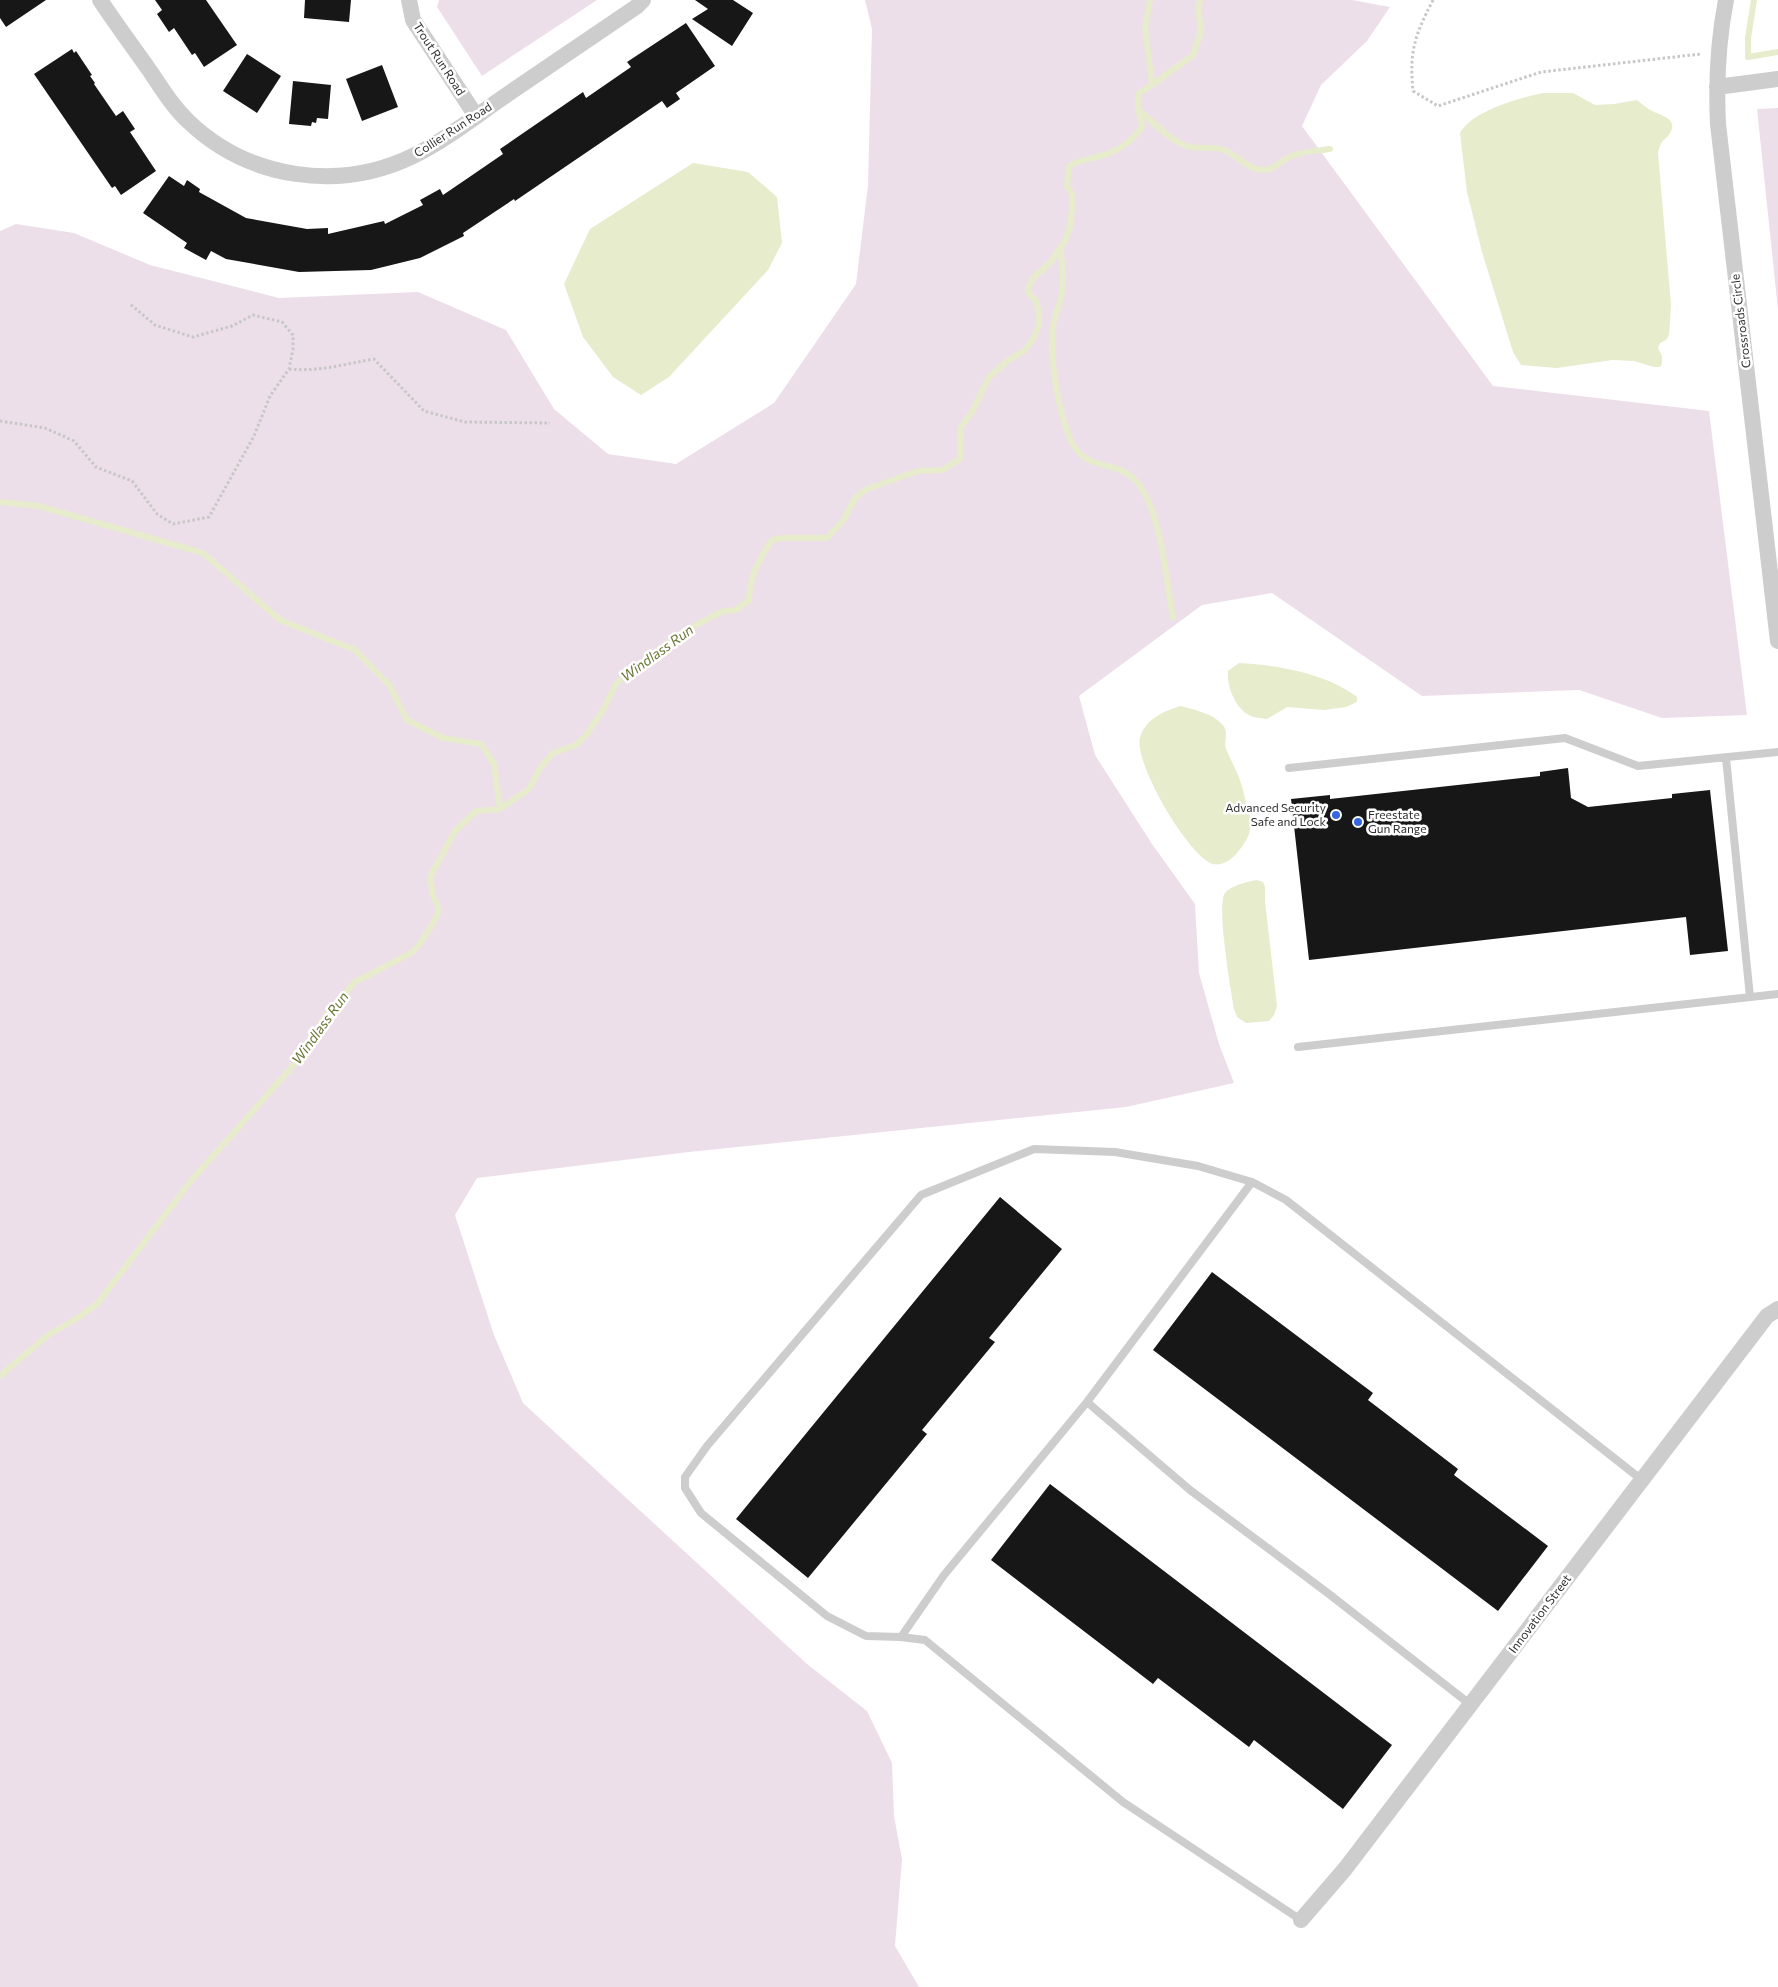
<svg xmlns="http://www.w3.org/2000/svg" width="1778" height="1987" font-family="Commissioner,sans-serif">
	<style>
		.green { fill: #eddfe9 }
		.water { fill: #e6eccc }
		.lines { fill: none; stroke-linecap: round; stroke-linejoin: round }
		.stream { stroke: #e6eccc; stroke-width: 6 }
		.building { fill: #171717 }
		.path { stroke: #c7c7c7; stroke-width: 3; stroke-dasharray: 2.5 2.5; stroke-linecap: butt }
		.lane { stroke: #cdcdcd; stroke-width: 8 }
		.street { stroke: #cdcdcd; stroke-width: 16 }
		.poi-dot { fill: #3865e1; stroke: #fff; stroke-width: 2 }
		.labels { text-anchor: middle; stroke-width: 5; stroke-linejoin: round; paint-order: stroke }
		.street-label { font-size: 12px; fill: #303030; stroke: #fff }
		.poi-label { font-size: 12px; fill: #303030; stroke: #fff; text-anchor: end }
		.water-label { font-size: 14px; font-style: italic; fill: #6b7736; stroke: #fff }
	</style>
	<rect width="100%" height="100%" fill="#fff"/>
	<path class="green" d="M 439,0 L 597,0 L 482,76 L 437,7 Z
		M 865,0 L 1352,0 L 1390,7 L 1367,41 L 1321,85 L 1302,126 L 1493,386 L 1709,411 L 1747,715 L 1662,718 L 1579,690 L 1422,696 L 1272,593 L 1202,605 L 1079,696 L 1095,755 L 1152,844 L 1195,904 L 1199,973 L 1219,1044 L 1234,1083 L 1126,1107 L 689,1152 L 477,1178 L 455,1215 L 494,1335 L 523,1403 L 807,1664 L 867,1711 L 892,1763 L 894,1816 L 902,1859 L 895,1946 L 919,1987 L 0,1987 L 0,231 L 16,224 L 74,233 L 150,265 L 279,298 L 418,292 L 506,330 L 554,409 L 608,454 L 676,464 L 774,403 L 856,284 L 868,185 L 872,29 Z
		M 1778,108 L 1778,310 L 1757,109 Z"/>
	<path class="water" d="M 1543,93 L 1573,93 L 1595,105 L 1614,104 L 1637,100 C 1641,103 1645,107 1650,110 C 1659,115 1679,118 1670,133 C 1664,142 1661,139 1658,153 L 1671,305 L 1669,335 L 1666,340 L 1660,343 L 1658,348 L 1662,356 L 1662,364 L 1660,367 L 1654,367 L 1634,361 L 1612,360 L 1557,368 L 1521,365 L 1513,352 L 1482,252 L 1467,192 L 1460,133 C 1472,111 1519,98 1543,93 Z
		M 693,163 L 748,172 L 777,197 L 782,243 L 768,270 L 669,377 L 641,395 L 613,377 L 583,337 L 564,284 L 590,229 Z
		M 1239,663 C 1277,665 1326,673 1357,697 L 1357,702 L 1346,707 L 1324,710 L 1287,707 L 1267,719 C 1262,718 1256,718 1251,716 C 1236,710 1226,686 1228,671 Z
		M 1181,706 C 1195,710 1211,713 1222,724 C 1230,732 1223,740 1226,749 C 1230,759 1236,769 1240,780 C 1243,789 1245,800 1248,809 C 1249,814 1251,819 1251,824 C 1250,836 1244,845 1236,854 C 1231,860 1222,866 1213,864 C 1190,858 1133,763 1140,737 C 1145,720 1165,710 1181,706 Z
		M 1257,880 L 1263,882 L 1265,887 L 1265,901 L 1277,1006 L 1274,1015 L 1269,1021 L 1246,1023 L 1237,1017 L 1234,1009 C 1231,990 1216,905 1225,893 C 1231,885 1247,882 1257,880 Z"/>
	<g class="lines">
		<path class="stream" d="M 1150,0 L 1145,27 L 1152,85
			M 1754,0 L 1748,38 L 1748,57 L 1778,52
			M 1140,111 C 1153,122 1174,144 1190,147 C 1201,149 1214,146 1224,150 C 1239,156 1247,170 1265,170 C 1276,169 1282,159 1292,156 C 1304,151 1317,151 1330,149
			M 1060,249 C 1063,265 1065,281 1061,298 C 1060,305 1056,312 1054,320 C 1048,352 1057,405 1069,436 C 1084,475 1113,457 1135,480 C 1161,506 1166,581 1173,618
			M 0,502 L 39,506 L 203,553 L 280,620 L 355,650 L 390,686 L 407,720 L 443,738 L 481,744 L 494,764 L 500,809
			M 0,1376 L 48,1335 L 76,1319 L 97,1304 L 190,1182 L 291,1068 L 328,1013 L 355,982 L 411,953 L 419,945 L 434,922 L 439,910 L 433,895 L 430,877 L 455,831 L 476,811 L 500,809 L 529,789 L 540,768 L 553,753 L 576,745 L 587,734 L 603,710 L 616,684 L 631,670 L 683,632 L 723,611 L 736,610 L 749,600 C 749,577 759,558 772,540 L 783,538 L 827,538 L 843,521 L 855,498 L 867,489 L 918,471 L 942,470 L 960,459 L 961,427 L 972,412 L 989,377 L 1009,360 L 1025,350 L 1033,339 L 1039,324 L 1039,311 L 1036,301 L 1028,292 L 1028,288 L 1034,277 L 1050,263 L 1065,241 L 1070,227 L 1072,208 L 1072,194 L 1067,186 L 1069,166 C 1079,160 1089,159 1100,156 C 1117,152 1132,141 1142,127 C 1140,114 1136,106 1139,93 L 1152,85 L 1193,55 L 1201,32 L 1198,8 L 1200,0"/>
	</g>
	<path class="building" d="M 0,0 L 46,0 L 6,27 L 0,18 Z
		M 155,0 L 206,0 L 237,45 L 204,67 L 195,53 L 192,55 L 174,28 L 169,32 L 157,14 L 162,10 Z
		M 305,0 L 351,0 L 349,22 L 304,18 Z
		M 695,0 L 733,0 L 753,13 L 732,46 L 692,19 L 708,9 Z
		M 686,23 L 715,66 L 676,93 L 680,99 L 667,108 L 662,101 L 515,201 L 514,199 L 463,233 L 464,236 L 420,258 L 371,270 L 299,272 L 226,259 L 211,251 L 206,260 L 184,248 L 187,243 L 143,213 L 169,176 L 184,186 L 187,180 L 200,189 L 199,192 L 246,218 L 307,229 L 328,228 L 328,234 L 384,221 L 385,224 L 423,205 L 420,200 L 440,189 L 443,195 L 468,178 L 503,154 L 500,149 L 583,92 L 586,98 L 631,67 L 627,62 Z
		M 72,49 L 74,53 L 76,51 L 92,75 L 90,76 L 95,83 L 94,84 L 116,116 L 123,111 L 135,129 L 130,132 L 156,171 L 121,195 L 115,186 L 112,188 L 34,74 Z
		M 247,54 L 281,76 L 257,113 L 223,91 Z
		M 382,65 L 398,107 L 362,121 L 346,79 Z
		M 293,81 L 331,85 L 328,119 L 317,118 L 316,123 L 312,122 L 311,126 L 289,124 Z
		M 1568,768 L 1571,798 L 1588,807 L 1672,798 L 1672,794 L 1710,790 L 1728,951 L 1690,955 L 1686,917 L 1309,960 L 1291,799 L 1330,795 L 1330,799 L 1540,776 L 1540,772 Z
		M 1000,1197 L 1062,1249 L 989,1338 L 995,1342 L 922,1430 L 927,1434 L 808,1578 L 736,1519 Z
		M 1212,1272 L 1373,1393 L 1368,1400 L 1458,1469 L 1454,1475 L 1548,1546 L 1498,1611 L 1153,1350 Z
		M 1050,1484 L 1392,1745 L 1343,1809 L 1254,1740 L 1249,1747 L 1158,1678 L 1153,1684 L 991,1560 Z"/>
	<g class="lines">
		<path class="path" d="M 1433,0 C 1415,35 1409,51 1413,91 L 1438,106 L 1541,72 L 1701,54
			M 289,369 C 320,372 344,364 374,359 L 424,411 L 465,422 L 550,423
			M 0,421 L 45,428 L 74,441 L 96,467 L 132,481 L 157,514 L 173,524 L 209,517 L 254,436 L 270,396 L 289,369 L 293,349 L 293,335 L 282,322 L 253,315 L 232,326 L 193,337 L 155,325 L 130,304"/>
		<path class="lane" d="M 1726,758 L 1750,997
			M 1289,768 L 1565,738 L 1638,766 L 1778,752
			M 1298,1047 L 1778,994
			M 1087,1402 L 1190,1490 L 1329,1594 L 1471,1705
			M 901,1637 L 944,1575 L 1087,1402 L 1252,1182
			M 1301,1920 L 1123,1802 L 925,1640 L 901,1637 L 866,1636 L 827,1616 L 701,1513 L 685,1488 L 685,1477 L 707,1446 L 921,1195 L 1034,1149 L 1115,1152 L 1198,1166 L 1252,1182 L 1286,1200 L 1642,1480"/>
		<path class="street" d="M 100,0 C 116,24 133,47 150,71 C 162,89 173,107 189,122 C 249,179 339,192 413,156 C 446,140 477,115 508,94 C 550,65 593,36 636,7 L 643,0
			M 409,0 L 413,20 L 476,116
			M 1726,0 C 1718,41 1716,82 1718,124 L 1778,641
			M 1717,87 L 1778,79
			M 1301,1920 L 1345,1869 L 1767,1316 L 1778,1309"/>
	</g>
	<g class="poi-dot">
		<circle cx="1336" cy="815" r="5"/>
		<circle cx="1358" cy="822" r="5"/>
	</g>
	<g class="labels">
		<g class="street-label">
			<text transform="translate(439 59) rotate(57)" y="4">Trout Run Road</text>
			<text transform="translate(453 130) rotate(-33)" y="4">Collier Run Road</text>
			<text transform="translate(1741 321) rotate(-97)" y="4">Crossroads Circle</text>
			<text transform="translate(1540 1614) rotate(-53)" y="4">Innovation Street</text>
		</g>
		<g class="poi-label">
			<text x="1326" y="812">Advanced Security<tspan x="1326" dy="14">Safe and Lock</tspan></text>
			<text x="1368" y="819" text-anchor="start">Freestate<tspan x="1368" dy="14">Gun Range</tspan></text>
		</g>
		<g class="water-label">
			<text transform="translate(657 653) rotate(-36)" y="5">Windlass Run</text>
			<text transform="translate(320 1028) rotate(-54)" y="5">Windlass Run</text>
		</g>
	</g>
</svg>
